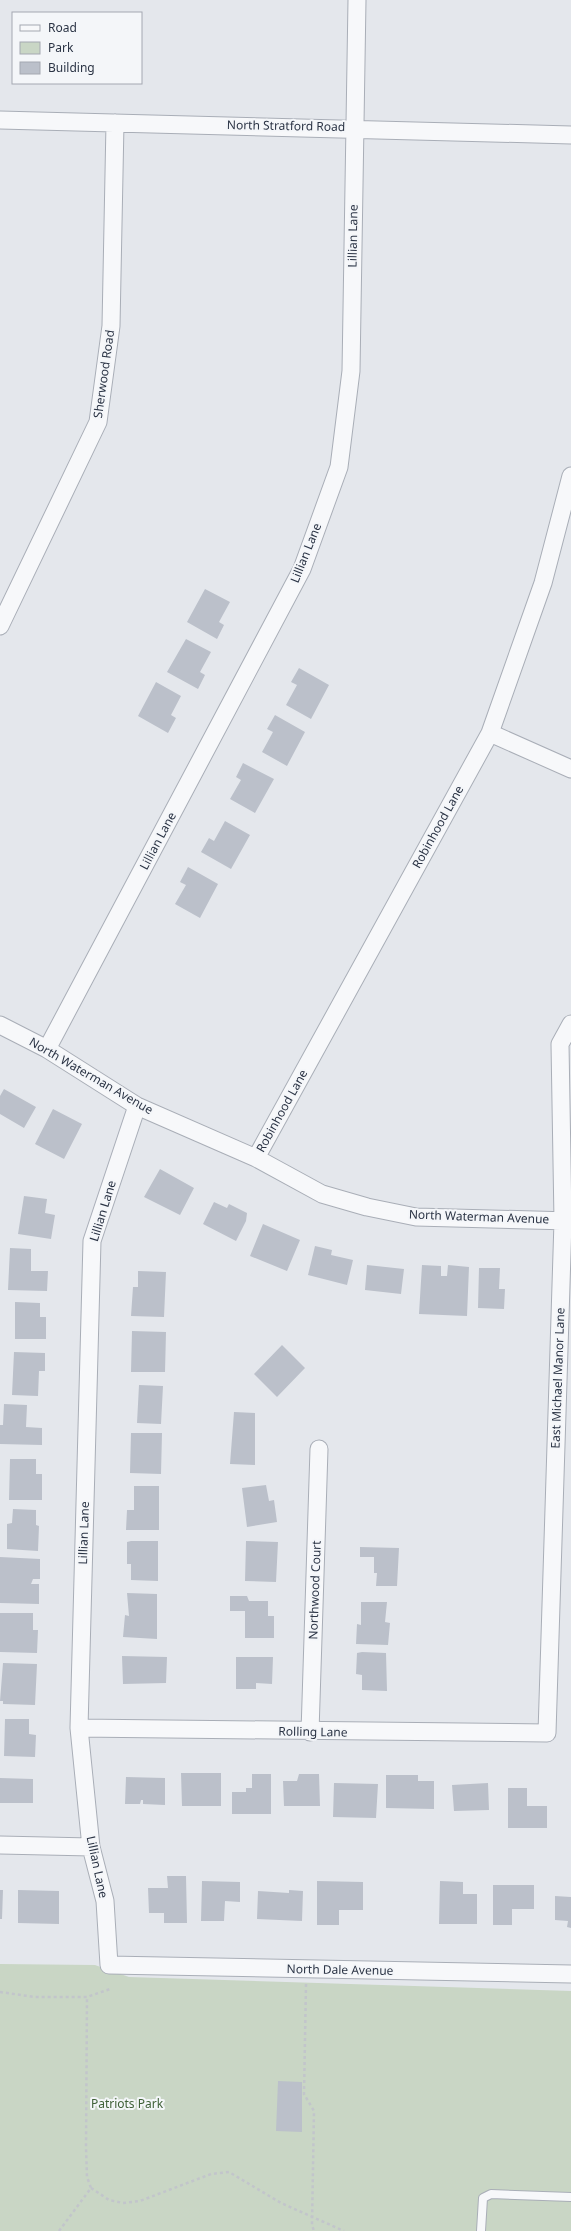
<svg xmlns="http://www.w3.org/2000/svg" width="571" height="2231" font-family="'Noto Sans',sans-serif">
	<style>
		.green { fill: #c9d6c5 }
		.building { fill: #bbc0ca }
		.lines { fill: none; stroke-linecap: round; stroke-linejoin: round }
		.service-casing { stroke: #a9aeb7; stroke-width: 10 }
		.minor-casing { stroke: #a9aeb7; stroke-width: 19 }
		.path { stroke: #c2c5cb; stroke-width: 2.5; stroke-dasharray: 3 3; stroke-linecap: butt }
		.service { stroke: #f7f8fa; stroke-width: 8 }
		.minor { stroke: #f7f8fa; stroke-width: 17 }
		.labels { text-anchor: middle; stroke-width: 4; stroke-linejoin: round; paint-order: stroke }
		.street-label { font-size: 12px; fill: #2b3445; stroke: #f4f6f9 }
		.park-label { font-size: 12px; fill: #3f6138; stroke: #f4f6f9 }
	</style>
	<rect width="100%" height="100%" fill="#e4e7ec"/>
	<path class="green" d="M 0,1964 L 95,1965 L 129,1977 L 571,1991 L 571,2231 L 0,2231 Z"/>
	<path class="building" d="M 205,589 L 230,602 L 219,622 L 224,625 L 217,639 L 187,622 Z
		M 186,639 L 211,652 L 200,672 L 205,675 L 198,689 L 167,672 Z
		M 299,668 L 329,685 L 311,719 L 286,705 L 297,685 L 291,682 Z
		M 156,682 L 181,696 L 171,715 L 176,718 L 168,733 L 138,716 Z
		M 275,715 L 305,732 L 287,766 L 262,752 L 273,732 L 267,729 Z
		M 243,763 L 274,779 L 255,813 L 230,799 L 241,780 L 236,777 Z
		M 225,821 L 250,835 L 231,869 L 201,852 L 209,838 L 214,841 Z
		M 188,867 L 218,884 L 200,918 L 175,904 L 186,885 L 180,882 Z
		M 4,1089 L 36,1107 L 24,1128 L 0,1114 L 0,1096 Z
		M 53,1109 L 82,1124 L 64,1159 L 35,1144 Z
		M 160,1169 L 194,1188 L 180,1215 L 144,1197 Z
		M 24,1196 L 47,1199 L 45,1213 L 55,1215 L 51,1239 L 18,1234 Z
		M 214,1202 L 227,1208 L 229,1204 L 247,1213 L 246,1221 L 236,1241 L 203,1224 Z
		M 263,1224 L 300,1240 L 287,1271 L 250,1256 Z
		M 315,1246 L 332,1250 L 331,1255 L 353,1260 L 347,1285 L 308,1275 Z
		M 10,1248 L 31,1249 L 31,1271 L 48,1271 L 47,1291 L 8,1290 Z
		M 367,1265 L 404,1269 L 401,1294 L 365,1290 Z
		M 422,1265 L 441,1266 L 441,1276 L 447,1276 L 448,1265 L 469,1267 L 467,1316 L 419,1314 Z
		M 479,1268 L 500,1268 L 499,1289 L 505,1289 L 504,1309 L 478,1308 Z
		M 138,1271 L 166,1272 L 164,1317 L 131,1316 L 133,1287 L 138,1287 Z
		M 15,1302 L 40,1303 L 40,1317 L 46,1317 L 46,1339 L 15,1339 Z
		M 132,1331 L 166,1332 L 165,1372 L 131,1372 Z
		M 282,1345 L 305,1368 L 277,1397 L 254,1374 Z
		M 14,1352 L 45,1353 L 45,1371 L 39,1371 L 38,1396 L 12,1395 Z
		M 139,1385 L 163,1386 L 161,1424 L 137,1423 Z
		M 4,1404 L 27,1405 L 26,1427 L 42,1428 L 42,1445 L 0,1444 L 0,1425 L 3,1425 Z
		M 234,1412 L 255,1413 L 255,1465 L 230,1464 Z
		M 131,1433 L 162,1433 L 161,1474 L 130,1473 Z
		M 10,1459 L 36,1459 L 36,1474 L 42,1474 L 42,1500 L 9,1500 Z
		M 266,1485 L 269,1501 L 274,1500 L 277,1522 L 247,1527 L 242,1488 Z
		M 134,1486 L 159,1486 L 159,1530 L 126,1530 L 127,1510 L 134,1510 Z
		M 13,1509 L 36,1510 L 36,1525 L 39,1526 L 38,1551 L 7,1549 L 7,1524 L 12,1523 Z
		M 131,1541 L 158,1541 L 158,1581 L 131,1580 L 131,1564 L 127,1564 L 127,1542 Z
		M 246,1541 L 278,1542 L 276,1582 L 245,1581 Z
		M 360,1547 L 399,1548 L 397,1586 L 376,1586 L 377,1573 L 374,1573 L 374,1557 L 360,1557 Z
		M 0,1557 L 40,1559 L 40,1579 L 33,1579 L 31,1584 L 39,1584 L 39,1604 L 0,1603 Z
		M 127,1593 L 157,1594 L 157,1639 L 123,1637 L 125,1615 L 129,1616 Z
		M 230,1596 L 247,1596 L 249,1601 L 268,1601 L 268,1616 L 274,1616 L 274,1638 L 245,1638 L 245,1611 L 230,1611 Z
		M 361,1602 L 387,1602 L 385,1622 L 390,1623 L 388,1645 L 356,1644 L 357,1624 L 361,1625 Z
		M 0,1613 L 33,1613 L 33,1630 L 38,1630 L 37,1653 L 0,1652 Z
		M 362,1652 L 386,1653 L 387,1691 L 362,1690 L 362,1675 L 356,1674 L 357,1653 Z
		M 122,1656 L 167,1657 L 166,1683 L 123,1684 Z
		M 236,1657 L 273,1657 L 272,1684 L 256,1683 L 256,1689 L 236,1689 Z
		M 3,1663 L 37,1664 L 35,1705 L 3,1704 L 3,1701 L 0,1701 Z
		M 5,1719 L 29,1719 L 29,1734 L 36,1735 L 35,1757 L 4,1756 Z
		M 181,1773 L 221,1773 L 221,1806 L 182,1806 Z
		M 252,1774 L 271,1774 L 271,1814 L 232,1814 L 232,1792 L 246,1792 L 246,1788 L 252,1788 Z
		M 299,1774 L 319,1774 L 320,1806 L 284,1806 L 283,1781 L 297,1781 Z
		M 386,1775 L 418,1775 L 418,1781 L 434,1781 L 434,1809 L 386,1808 Z
		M 126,1777 L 165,1778 L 165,1805 L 143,1804 L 143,1800 L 141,1800 L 140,1804 L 125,1804 Z
		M 0,1778 L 33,1779 L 33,1803 L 0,1803 Z
		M 334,1783 L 378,1784 L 376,1818 L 333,1817 Z
		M 488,1783 L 489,1810 L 454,1811 L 452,1785 Z
		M 508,1788 L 527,1788 L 527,1806 L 547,1806 L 547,1828 L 508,1828 Z
		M 167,1876 L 186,1876 L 187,1923 L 164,1923 L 164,1913 L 149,1913 L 148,1888 L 168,1888 Z
		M 202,1881 L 240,1882 L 240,1902 L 225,1901 L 224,1921 L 201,1921 Z
		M 317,1881 L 363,1882 L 363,1910 L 339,1910 L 339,1925 L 317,1925 Z
		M 440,1881 L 463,1882 L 463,1894 L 477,1894 L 477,1924 L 439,1924 Z
		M 493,1885 L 534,1885 L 534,1909 L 512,1909 L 512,1925 L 493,1925 Z
		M 0,1890 L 3,1890 L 2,1919 L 0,1919 Z
		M 18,1890 L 59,1891 L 59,1924 L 18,1923 Z
		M 289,1890 L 303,1891 L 302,1921 L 257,1919 L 258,1891 L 289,1893 Z
		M 555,1896 L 571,1897 L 571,1928 L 567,1927 L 568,1921 L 555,1920 Z
		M 278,2081 L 302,2082 L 302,2132 L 276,2131 Z"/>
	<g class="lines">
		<g class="service-casing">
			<path id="service" d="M 481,2231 L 483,2198 L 491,2194 L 571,2197"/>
		</g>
		<g class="minor-casing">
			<path id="minor" d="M 0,120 L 571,135
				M 0,626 L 98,422 L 111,326 L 115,123
				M 490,733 L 571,769
				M 0,1025 L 47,1049 L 137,1106 L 256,1158 L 322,1194 L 367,1207 L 416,1217 L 571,1221
				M 47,1049 L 302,569 L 339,467 L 351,371 L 357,0
				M 137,1106 L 92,1241 L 79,1728 L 91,1847 L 105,1901 L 109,1965 L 571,1974
				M 256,1158 L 490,733 L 543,583 L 571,476
				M 79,1728 L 547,1733 L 563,1221 L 560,1044 L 571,1024
				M 310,1732 L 319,1449
				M 0,1845 L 91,1847"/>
		</g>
		<path class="path" d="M 306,1984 L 304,2094 L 314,2111 L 312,2225 L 314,2231
			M 0,1992 L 35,1997 L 87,1997 L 110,1989
			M 91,2188 L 109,2200 L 123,2203 L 140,2201 L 211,2174 L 229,2172 L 281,2203 L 344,2231
			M 59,2231 L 91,2188 L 87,2177 L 86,2148 L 87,1997"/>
		<use href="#service" class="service"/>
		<use href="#minor" class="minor"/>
	</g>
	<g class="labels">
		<g class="street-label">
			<text transform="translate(286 126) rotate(1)" y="4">North Stratford Road</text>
			<text transform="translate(353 236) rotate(-89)" y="4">Lillian Lane</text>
			<text transform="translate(104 374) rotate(-82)" y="4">Sherwood Road</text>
			<text transform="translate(306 553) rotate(-68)" y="4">Lillian Lane</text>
			<text transform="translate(438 827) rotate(-61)" y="4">Robinhood Lane</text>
			<text transform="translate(158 841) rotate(-62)" y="4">Lillian Lane</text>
			<text transform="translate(91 1076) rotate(30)" y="4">North Waterman Avenue</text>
			<text transform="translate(282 1111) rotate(-61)" y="4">Robinhood Lane</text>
			<text transform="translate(103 1211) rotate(-73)" y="4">Lillian Lane</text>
			<text transform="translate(479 1217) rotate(2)" y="4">North Waterman Avenue</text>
			<text transform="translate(558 1378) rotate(-88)" y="4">East Michael Manor Lane</text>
			<text transform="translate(84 1533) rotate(-88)" y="4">Lillian Lane</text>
			<text transform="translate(315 1590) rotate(-88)" y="4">Northwood Court</text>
			<text transform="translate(313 1732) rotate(1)" y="4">Rolling Lane</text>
			<text transform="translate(97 1867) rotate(78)" y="4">Lillian Lane</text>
			<text transform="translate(340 1970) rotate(1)" y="4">North Dale Avenue</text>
		</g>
		<g class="park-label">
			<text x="127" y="2108">Patriots Park</text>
		</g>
	</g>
	<rect x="12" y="12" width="130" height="72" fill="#f4f6f9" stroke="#a4a8b1"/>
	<rect x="20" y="25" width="20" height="6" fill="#f7f8fa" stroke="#a4a8b1"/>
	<text x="48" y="32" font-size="12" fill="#2b3445">Road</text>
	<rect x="20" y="42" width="20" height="12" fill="#c9d6c5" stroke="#a4a8b1"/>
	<text x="48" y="52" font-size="12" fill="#2b3445">Park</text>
	<rect x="20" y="62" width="20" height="12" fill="#bbc0ca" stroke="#a4a8b1"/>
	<text x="48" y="72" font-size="12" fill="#2b3445">Building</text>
</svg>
